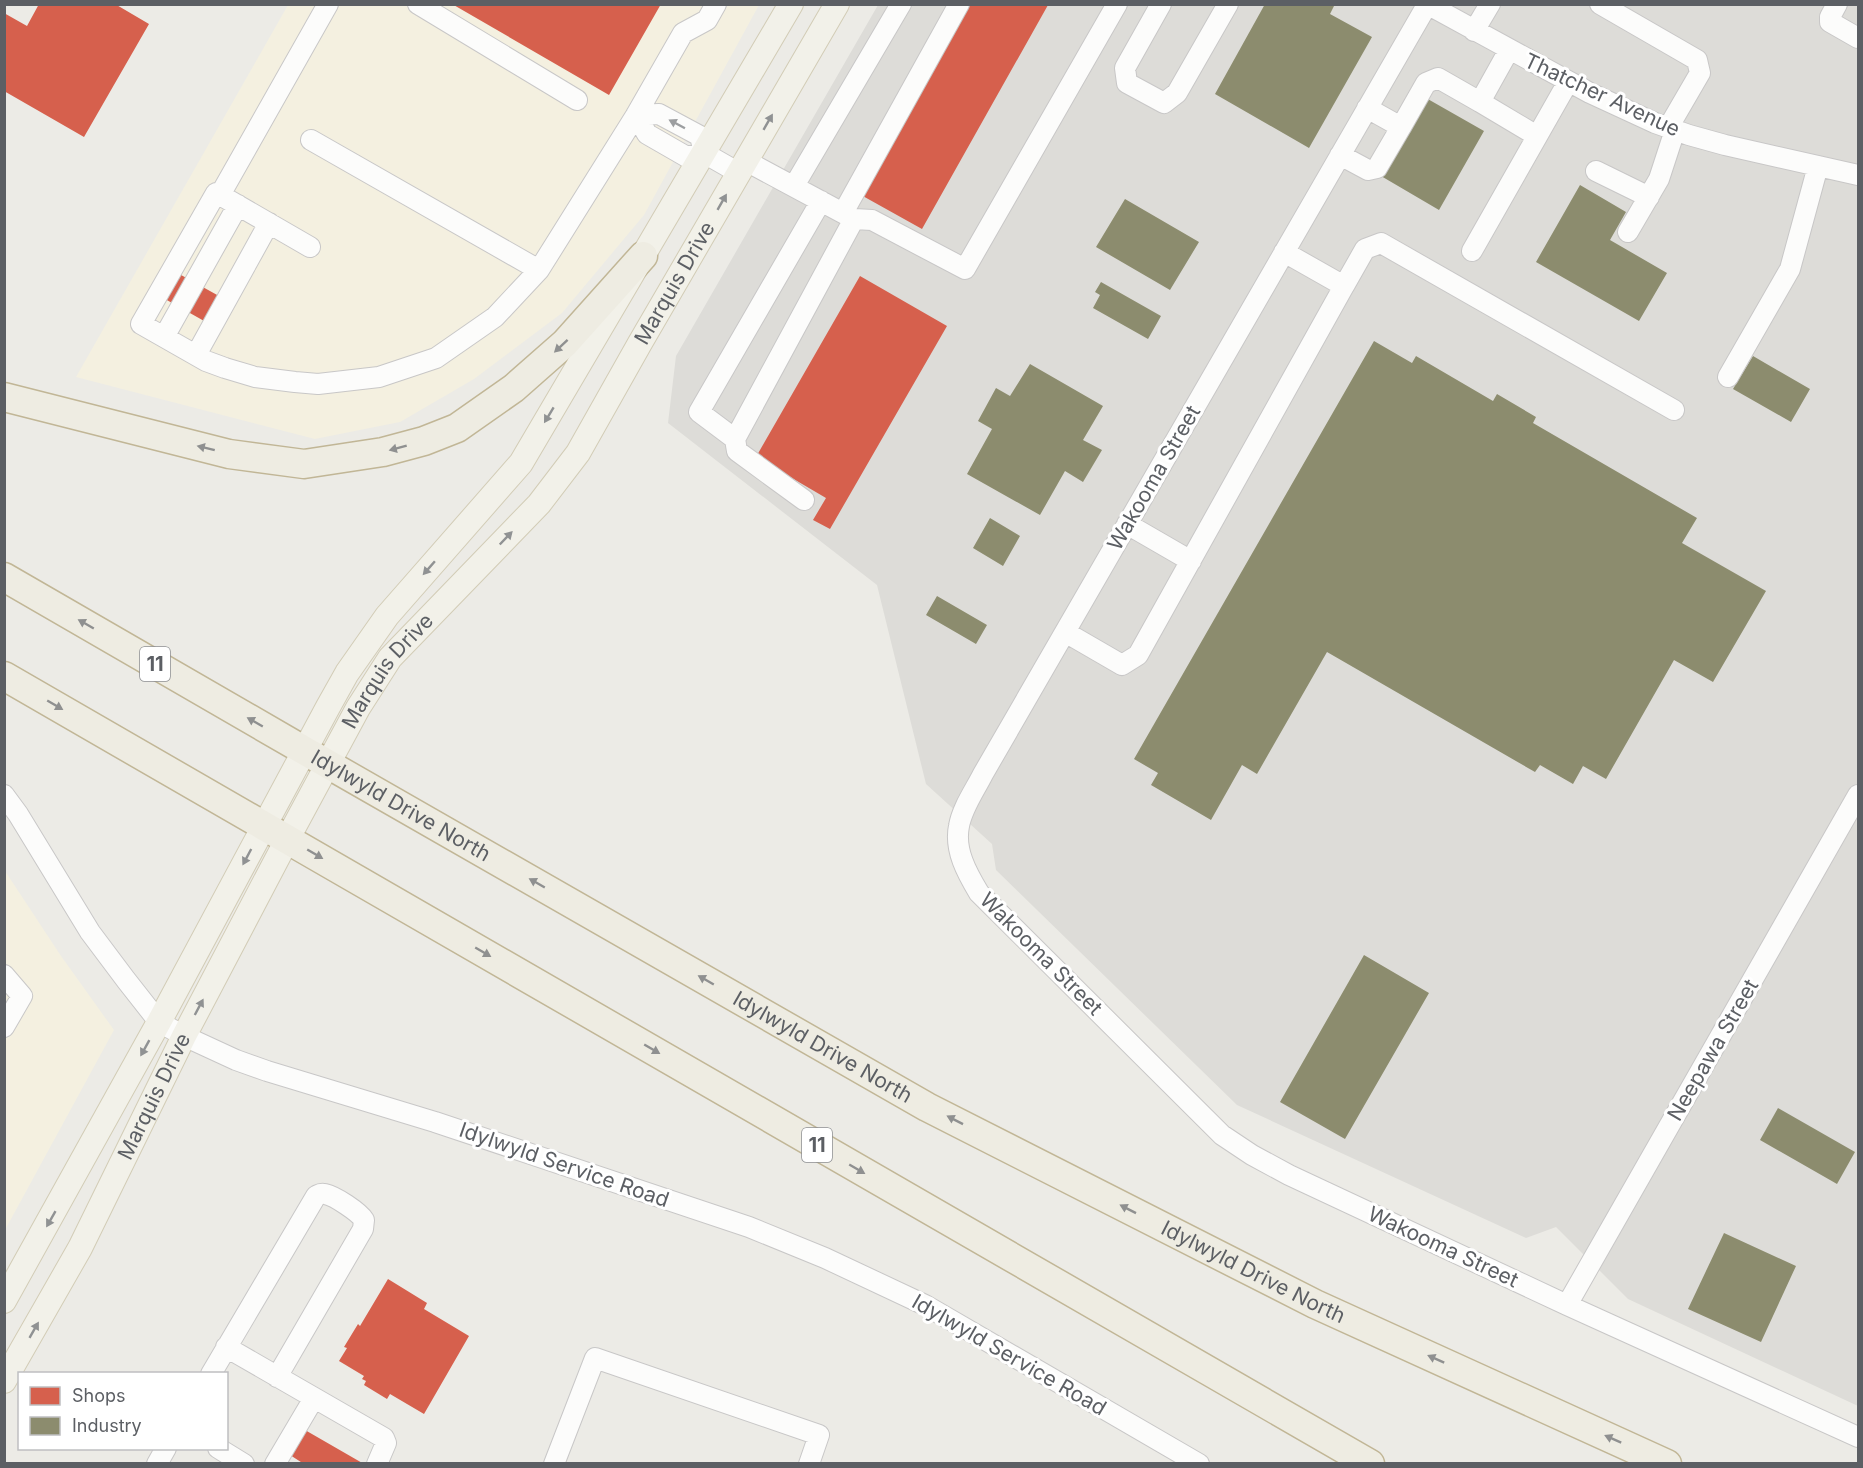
<svg xmlns="http://www.w3.org/2000/svg" width="1863" height="1468" font-family="Inter,sans-serif">
	<style>
		.commercial { fill: #f4f0e0 }
		.industrial { fill: #dddcd8 }
		.shops { fill: #d6604d }
		.industry { fill: #8c8c6e }
		.lines { fill: none; stroke-linecap: round; stroke-linejoin: round }
		.minor-casing { stroke: #c8c7c7; stroke-width: 22 }
		.major-casing { stroke: #d2ccb6; stroke-width: 26 }
		.highway-casing { stroke: #c1b696; stroke-width: 31 }
		.minor { stroke: #fcfcfb; stroke-width: 20 }
		.major { stroke: #f2f1e9; stroke-width: 24 }
		.highway { stroke: #eeece2; stroke-width: 28 }
		.oneway { fill: #909293 }
		.oneway2 { fill: #9c9ea0 }
		.oneway3 { fill: #8f9090 }
		.labels { text-anchor: middle; stroke-width: 6; stroke-linejoin: round; paint-order: stroke }
		.shield { fill: #fff; stroke: #8d8f92; stroke-width: 1.5 }
		.shield-label { font-size: 20px; font-weight: bold; fill: #5c5f64 }
		.street-label { font-size: 21px; fill: #5c5f64; stroke: #fff }
	</style>
	<rect width="100%" height="100%" fill="#ecebe6"/>
	<path class="commercial" d="M 288,5 L 759,5 L 644,215 L 562,313 L 474,379 L 400,422 L 315,439 L 76,377 Z
		M 5,871 L 61,956 L 114,1030 L 5,1230 Z"/>
	<path class="industrial" d="M 878,5 L 1858,5 L 1858,1406 L 1628,1299 L 1556,1227 L 1526,1238 L 1237,1105 L 996,870 L 992,844 L 926,784 L 877,585 L 668,423 L 676,356 Z"/>
	<path class="shops" d="M 39,4 L 115,4 L 149,24 L 84,137 L 4,91 L 4,13 L 27,26 Z
		M 452,4 L 661,4 L 609,95 Z
		M 969,5 L 1048,5 L 922,229 L 861,195 Z
		M 163,265 L 228,301 L 213,326 L 149,290 Z
		M 860,276 L 947,326 L 830,529 L 813,520 L 826,498 L 756,457 Z
		M 388,1279 L 427,1303 L 424,1309 L 469,1336 L 424,1414 L 390,1394 L 387,1399 L 364,1385 L 366,1381 L 362,1379 L 364,1376 L 339,1361 L 347,1348 L 344,1347 L 358,1324 L 360,1326 Z
		M 305,1430 L 364,1464 L 304,1464 L 290,1455 Z"/>
	<path class="industry" d="M 1265,4 L 1317,6 L 1331,4 L 1334,6 L 1330,14 L 1372,37 L 1309,148 L 1215,94 Z
		M 1426,98 L 1484,131 L 1439,210 L 1381,176 Z
		M 1580,185 L 1626,212 L 1610,240 L 1667,273 L 1639,321 L 1536,262 Z
		M 1125,199 L 1199,242 L 1170,290 L 1096,247 Z
		M 1101,282 L 1161,316 L 1148,339 L 1093,308 L 1100,295 L 1095,292 Z
		M 1374,341 L 1412,363 L 1416,356 L 1493,401 L 1497,394 L 1536,417 L 1533,423 L 1697,518 L 1682,543 L 1766,591 L 1713,682 L 1674,660 L 1606,779 L 1583,766 L 1573,784 L 1540,765 L 1535,772 L 1327,652 L 1257,774 L 1242,765 L 1211,820 L 1151,785 L 1158,773 L 1134,759 Z
		M 1753,356 L 1810,389 L 1791,422 L 1733,389 Z
		M 1030,364 L 1103,406 L 1083,440 L 1102,450 L 1083,482 L 1065,471 L 1040,515 L 967,474 L 992,429 L 978,421 L 996,388 L 1010,396 Z
		M 990,518 L 1020,536 L 1003,566 L 973,548 Z
		M 937,596 L 987,625 L 976,644 L 926,615 Z
		M 1364,955 L 1429,993 L 1345,1139 L 1280,1102 Z
		M 1778,1108 L 1855,1152 L 1837,1184 L 1760,1140 Z
		M 1724,1233 L 1796,1266 L 1761,1342 L 1688,1309 Z"/>
	<g class="lines">
		<g class="minor-casing">
			<path id="minor" d="M 418,4 L 577,100
				M 1161,4 L 1125,68 L 1127,83 L 1164,103 L 1177,93 L 1228,4
				M 1427,4 L 1590,93 L 1655,123 L 1689,135 L 1725,145 L 1858,175
				M 1600,4 L 1697,60 L 1700,73 L 1668,128
				M 1837,4 L 1830,17 L 1830,22 L 1858,38
				M 1427,5 L 983,774 C 975,790 962,808 959,826 C 954,850 967,873 979,893 L 1222,1135 L 1252,1155 L 1289,1175 L 1567,1305 L 1858,1437
				M 1474,31 L 1490,4
				M 1480,102 L 1537,136
				M 1367,108 L 1401,127 L 1426,83 L 1438,78 L 1480,102 L 1509,50
				M 636,115 L 647,134 L 687,157 L 704,153 L 739,173
				M 636,115 L 659,114 L 700,136 L 704,153
				M 311,140 L 539,270
				M 1340,155 L 1368,170 L 1377,168 L 1401,127
				M 746,161 L 854,219 L 872,220 L 965,269 L 1117,4
				M 1596,171 L 1649,197
				M 794,186 L 901,4
				M 220,195 L 216,193 L 141,324 L 206,361 L 225,368 L 255,377 L 295,382 L 318,384 L 379,377 L 436,358 L 495,317 L 539,270 L 636,115 L 683,33 L 707,20 L 716,4
				M 821,201 L 699,412 L 735,439 L 854,219
				M 843,213 L 959,4
				M 1628,232 L 1659,179 L 1675,130
				M 310,247 L 220,195 L 328,4
				M 1472,251 L 1568,82
				M 1344,286 L 1365,249 L 1381,243 L 1674,410
				M 164,337 L 238,205
				M 196,355 L 269,223
				M 1728,377 L 1790,269 L 1818,166
				M 735,439 L 737,451 L 804,500
				M 1127,524 L 1191,561
				M 1065,632 L 1122,665 L 1138,655 L 1344,286 L 1284,252
				M 4,795 L 18,814 L 90,932 L 126,980 L 159,1022 L 184,1036 L 236,1060 L 267,1071 L 435,1122 L 749,1227 L 825,1258 L 925,1305 L 1199,1464
				M 4,975 L 22,996 L 4,1027
				M 1567,1305 L 1858,795
				M 226,1347 L 384,1438 L 386,1443 L 377,1464
				M 211,1374 L 316,1196 C 320,1194 320,1193 325,1194 C 335,1196 359,1212 364,1220 L 363,1229 L 277,1377
				M 218,1448 L 244,1464
				M 157,1464 L 166,1448
				M 275,1464 L 314,1398
				M 554,1464 L 595,1358 L 819,1435 L 809,1464"/>
		</g>
		<g class="major-casing">
			<g id="major">
				<path d="M 4,1301 L 159,1022 L 328,707 L 347,673 L 387,616 L 521,463 L 791,4"/>
				<path id="s1" d="M 4,1381 L 80,1248 L 184,1036 L 288,838 L 358,708 L 390,658 L 539,504 L 578,453 L 640,343 L 837,4"/>
			</g>
		</g>
		<g class="highway-casing">
			<g id="highway">
				<path d="M 4,397 L 229,454 L 304,464 L 383,452 L 424,441 L 457,428 L 514,388 L 565,343 L 643,256"/>
				<path id="s2" d="M 4,577 L 305,751 L 927,1107 L 1315,1304 L 1667,1464"/>
				<path d="M 4,676 L 1370,1464"/>
			</g>
		</g>
		<use href="#minor" class="minor"/>
		<use href="#major" class="major"/>
		<use href="#highway" class="highway"/>
	</g>
	<defs><path id="oneway-solid" d="M-6-.8H1V-3.2L6.5 0L1 3.2V.8H-6Z" transform="scale(1.5)"/></defs>
	<g class="oneway">
		<use href="#oneway-solid" transform="translate(768 122) rotate(-60)"/>
		<use href="#oneway-solid" transform="translate(722 202) rotate(-60)"/>
		<use href="#oneway-solid" transform="translate(549 415) rotate(121)"/>
		<use href="#oneway-solid" transform="translate(506 538) rotate(-46)"/>
		<use href="#oneway-solid" transform="translate(429 568) rotate(131)"/>
		<use href="#oneway-solid" transform="translate(247 857) rotate(118)"/>
		<use href="#oneway-solid" transform="translate(199 1007) rotate(-62)"/>
		<use href="#oneway-solid" transform="translate(145 1048) rotate(119)"/>
		<use href="#oneway-solid" transform="translate(51 1219) rotate(120)"/>
		<use href="#oneway-solid" transform="translate(34 1330) rotate(-60)"/>
	</g>
	<use class="oneway2" href="#oneway-solid" transform="translate(677 124) rotate(-152)"/>
	<g class="oneway3">
		<use href="#oneway-solid" transform="translate(561 346) rotate(137)"/>
		<use href="#oneway-solid" transform="translate(206 448) rotate(-166)"/>
		<use href="#oneway-solid" transform="translate(398 448) rotate(165)"/>
		<use href="#oneway-solid" transform="translate(86 624) rotate(-150)"/>
		<use href="#oneway-solid" transform="translate(55 705) rotate(30)"/>
		<use href="#oneway-solid" transform="translate(255 722) rotate(-150)"/>
		<use href="#oneway-solid" transform="translate(315 854) rotate(30)"/>
		<use href="#oneway-solid" transform="translate(537 883) rotate(-150)"/>
		<use href="#oneway-solid" transform="translate(483 952) rotate(30)"/>
		<use href="#oneway-solid" transform="translate(706 980) rotate(-150)"/>
		<use href="#oneway-solid" transform="translate(652 1049) rotate(30)"/>
		<use href="#oneway-solid" transform="translate(955 1120) rotate(-153)"/>
		<use href="#oneway-solid" transform="translate(857 1169) rotate(30)"/>
		<use href="#oneway-solid" transform="translate(1128 1209) rotate(-153)"/>
		<use href="#oneway-solid" transform="translate(1436 1359) rotate(-156)"/>
		<use href="#oneway-solid" transform="translate(1613 1439) rotate(-156)"/>
	</g>
	<g class="labels">
		<g class="shield">
			<rect x="140" y="647" width="30" height="34" rx="4.5"/>
			<rect x="802" y="1128" width="30" height="34" rx="4.5"/>
		</g>
		<g class="shield-label">
			<text x="155" y="671">11</text>
			<text x="817" y="1152">11</text>
		</g>
		<g class="street-label">
			<text transform="translate(1602 95) rotate(25)" y="7">Thatcher Avenue</text>
			<text dy="7" stroke="none"><textPath href="#s1" startOffset="1294">Marquis Drive</textPath></text>
			<text transform="translate(1154 478) rotate(-60)" y="7">Wakooma Street</text>
			<text dy="7" stroke="none"><textPath href="#s1" startOffset="808">Marquis Drive</textPath></text>
			<text dy="7" stroke="none"><textPath href="#s2" startOffset="458">Idylwyld Drive North</textPath></text>
			<text transform="translate(1041 954) rotate(45)" y="7">Wakooma Street</text>
			<text dy="7" stroke="none"><textPath href="#s2" startOffset="944">Idylwyld Drive North</textPath></text>
			<text transform="translate(1713 1050) rotate(-60)" y="7">Neepawa Street</text>
			<text dy="7" stroke="none"><textPath href="#s1" startOffset="322">Marquis Drive</textPath></text>
			<text transform="translate(564 1165) rotate(19)" y="7">Idylwyld Service Road</text>
			<text transform="translate(1443 1247) rotate(25)" y="7">Wakooma Street</text>
			<text dy="7" stroke="none"><textPath href="#s2" startOffset="1430">Idylwyld Drive North</textPath></text>
			<text transform="translate(1009 1355) rotate(30)" y="7">Idylwyld Service Road</text>
		</g>
	</g>
	<rect width="1863" height="1468" fill="none" stroke="#5c5f64" stroke-width="12"/>
	<rect x="18" y="1372" width="210" height="78" fill="#ffffff" stroke="#bebfc1" stroke-width="1.5"/>
	<rect x="30" y="1387" width="30" height="18" fill="#d6604d" stroke="#bebfc1" stroke-width="1.5"/>
	<text x="72" y="1402" font-size="18" fill="#5c5f64">Shops</text>
	<rect x="30" y="1417" width="30" height="18" fill="#8c8c6e" stroke="#bebfc1" stroke-width="1.5"/>
	<text x="72" y="1432" font-size="18" fill="#5c5f64">Industry</text>
</svg>
